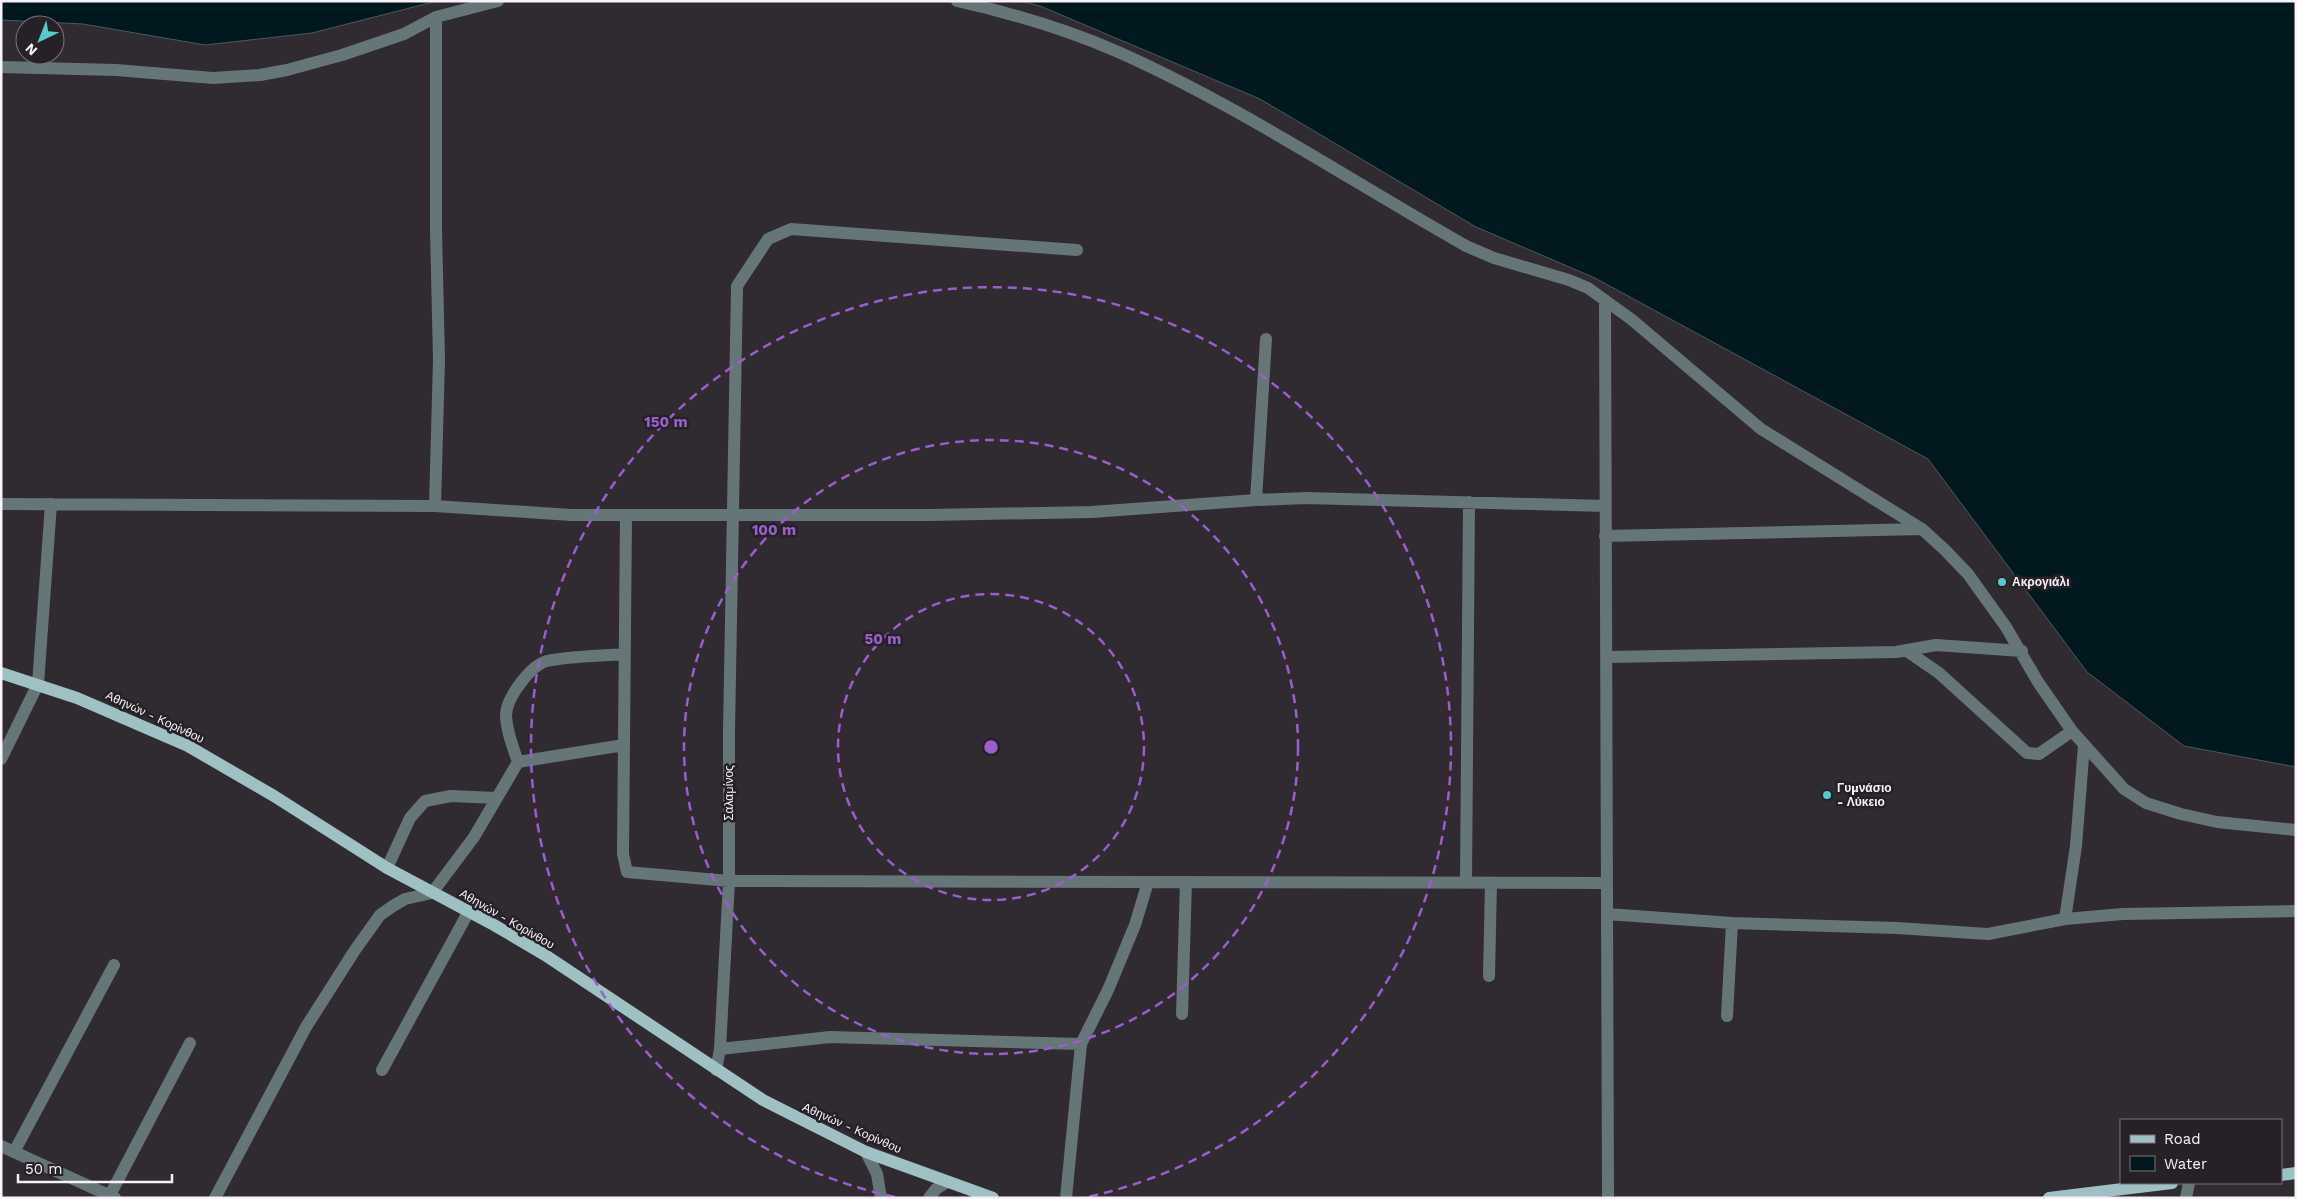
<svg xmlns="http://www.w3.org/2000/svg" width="2297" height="1199" font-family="'Work Sans',sans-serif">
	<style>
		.water { fill: #00181e; stroke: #4a5a5f }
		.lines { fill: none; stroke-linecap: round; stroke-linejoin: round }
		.minor { stroke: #667678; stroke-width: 12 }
		.major { stroke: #9fc1c4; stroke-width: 12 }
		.ring { fill: none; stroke: #9a5ecd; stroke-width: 2.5; stroke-dasharray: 9 6 }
		.poi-dot { fill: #52cdcc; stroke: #262027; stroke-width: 2 }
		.labels { text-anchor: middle; stroke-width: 5; stroke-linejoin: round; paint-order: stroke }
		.poi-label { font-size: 12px; font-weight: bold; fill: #f8f3f8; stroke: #262027; text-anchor: start }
		.street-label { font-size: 12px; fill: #f8f3f8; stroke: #262027 }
		.centre { fill: #9a5ecd; stroke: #262027; stroke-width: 2.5 }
		.ring-label { font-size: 15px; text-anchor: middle; font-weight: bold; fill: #9a5ecd; stroke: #262027; stroke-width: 5; stroke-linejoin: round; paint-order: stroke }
	</style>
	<rect width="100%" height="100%" fill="#302a31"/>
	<path class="water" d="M 1,1 L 437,1 L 312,33 L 205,45 L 83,24 L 1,20 Z
		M 1021,1 L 2296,1 L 2296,767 L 2184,746 L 2087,672 L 1928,459 L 1595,278 L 1476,227 L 1260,99 L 1040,6 Z"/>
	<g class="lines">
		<path class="minor" d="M 957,1 C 1011,13 1065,29 1116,51 C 1238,105 1349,180 1466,246 L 1494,258 L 1569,280 L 1588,288 L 1631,319 L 1761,429 L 1922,529 L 1945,550 L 1968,574 L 2006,627 L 2038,682 L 2072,731 L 2124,789 L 2146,803 L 2181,814 L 2217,822 L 2296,830
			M 1,67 L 116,70 L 213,78 L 260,75 L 287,70 L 342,55 L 404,34 L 436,17 L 498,1
			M 1605,300 L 1608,1198
			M 1256,500 L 1266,339
			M 1,504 L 435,506 L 571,515 L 930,515 L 1092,512 L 1256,500 L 1307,498 L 1605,506
			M 435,506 L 439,360 L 436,229 L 436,17
			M 626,515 L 623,854 L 627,872 L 729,881 L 1607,883
			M 1605,536 L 1922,529
			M 1907,651 L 1939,673 L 2027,753 L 2039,754 L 2072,731
			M 1606,657 L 1896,652 L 1936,645 L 2022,651
			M 1,759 L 38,684 L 51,504
			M 518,762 C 513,747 506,730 506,714 C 507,697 531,665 547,661 C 570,656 600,656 624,654
			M 387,868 L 410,818 L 425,801 L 451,796 L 496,798
			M 1466,883 L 1469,502
			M 1607,914 L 1732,923 L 1897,928 L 1988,934 L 2065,919 L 2123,914 L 2296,911
			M 2065,919 L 2076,846 L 2084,745
			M 1489,976 L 1491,883
			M 1182,1014 L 1186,882
			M 1727,1016 L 1732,923
			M 720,1049 L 830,1037 L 1081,1044
			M 382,1070 L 469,911
			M 716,1070 L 720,1049 L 729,881 L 729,731 L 737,286 L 768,239 L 791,229 L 1077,250
			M 1,1146 L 115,1198
			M 14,1152 L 114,965
			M 866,1152 L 877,1174 L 881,1198
			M 110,1195 L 190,1043
			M 215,1198 L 306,1027 L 355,950 L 380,915 L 393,906 L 405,899 L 432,893 L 474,837 L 518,762 L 624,745
			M 929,1198 L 936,1189 L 947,1182
			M 1066,1198 L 1081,1044 L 1108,990 L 1135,925 L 1148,882
			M 2186,1198 L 2189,1183"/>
		<path class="major" d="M 1,673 L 77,698 L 188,746 L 274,796 L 387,868 L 494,925 L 545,955 L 763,1100 L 866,1152 L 993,1198
			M 2281,1175 L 2296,1173
			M 2049,1198 L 2172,1183"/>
	</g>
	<g class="ring">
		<circle cx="991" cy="747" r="153"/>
		<circle cx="991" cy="747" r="307"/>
		<path d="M895 1197A460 460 0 1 1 1087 1197"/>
	</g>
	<g class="poi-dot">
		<circle cx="2002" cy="582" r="5"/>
		<circle cx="1827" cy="795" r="5"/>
	</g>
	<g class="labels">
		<g class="poi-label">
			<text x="2012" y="586">Ακρογιάλι</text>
			<text x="1837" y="792">Γυμνάσιο<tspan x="1837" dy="14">- Λύκειο</tspan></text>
		</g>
		<g class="street-label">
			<text transform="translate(155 717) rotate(25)" y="4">Αθηνών - Κορίνθου</text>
			<text transform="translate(729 793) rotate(-90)" y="4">Σαλαμίνος</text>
			<text transform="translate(507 919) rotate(30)" y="4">Αθηνών - Κορίνθου</text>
			<text transform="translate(852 1128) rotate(24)" y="4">Αθηνών - Κορίνθου</text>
		</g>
	</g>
	<circle cx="991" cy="747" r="8" class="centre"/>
	<g class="ring-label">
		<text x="666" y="427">150 m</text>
		<text x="774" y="535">100 m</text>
		<text x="883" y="644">50 m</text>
	</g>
	<rect width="2297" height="1199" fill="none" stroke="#f8f3f8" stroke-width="5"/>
	<rect x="2120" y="1119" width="162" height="65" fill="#262027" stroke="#7a747b"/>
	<rect x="2130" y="1135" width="25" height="8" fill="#9fc1c4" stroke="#7a747b"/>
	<text x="2164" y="1144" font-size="15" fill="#f8f3f8">Road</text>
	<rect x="2130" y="1156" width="25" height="15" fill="#00181e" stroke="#7a747b"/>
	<text x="2164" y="1169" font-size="15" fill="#f8f3f8">Water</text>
	<g transform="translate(40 40) rotate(223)"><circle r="24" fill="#262027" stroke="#7a747b"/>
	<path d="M0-4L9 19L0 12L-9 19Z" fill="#52cdcc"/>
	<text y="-8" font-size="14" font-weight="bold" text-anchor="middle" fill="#f8f3f8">N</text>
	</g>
	<path d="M18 1174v8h154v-8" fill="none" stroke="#f8f3f8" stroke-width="2.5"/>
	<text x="25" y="1174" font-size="15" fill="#f8f3f8" stroke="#262027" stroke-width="4" paint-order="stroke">50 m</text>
</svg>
